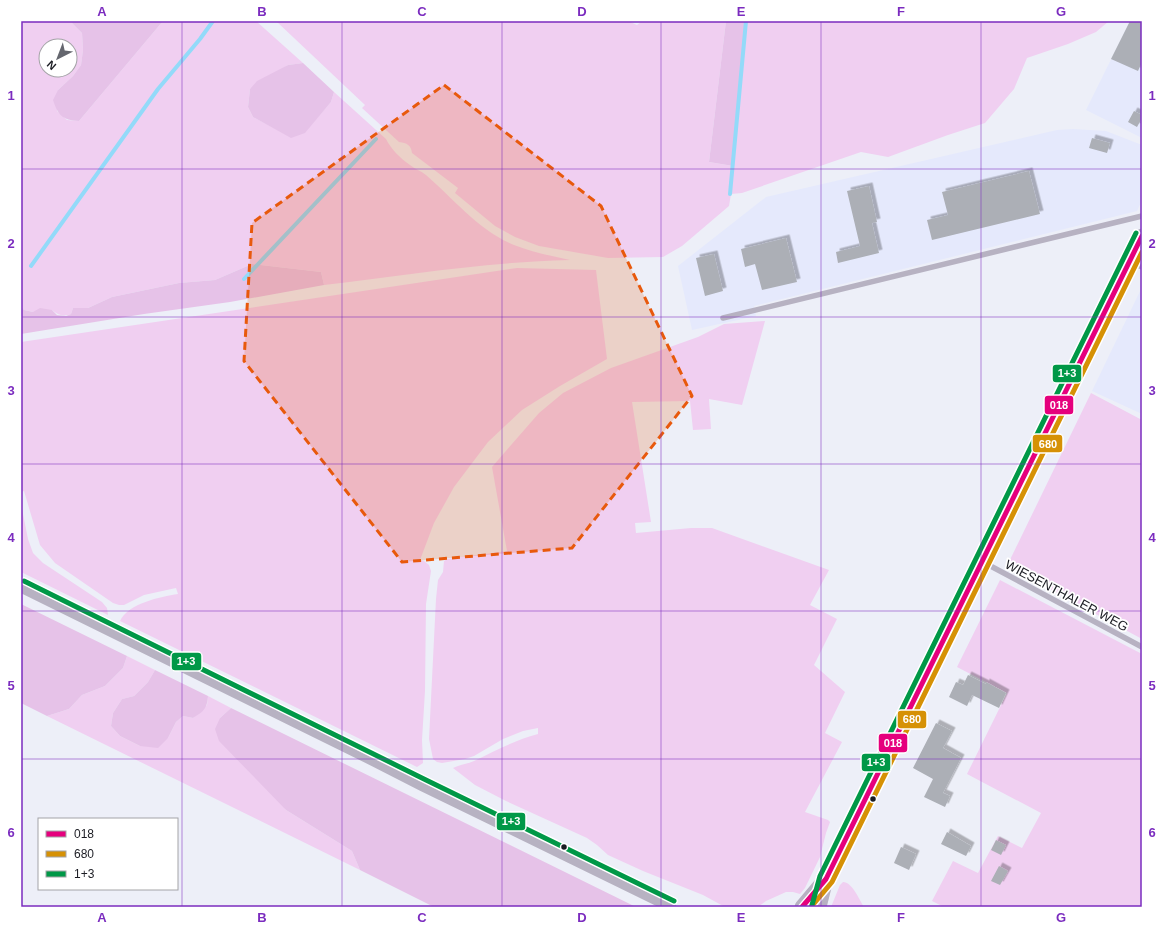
<svg xmlns="http://www.w3.org/2000/svg" width="1163" height="928" font-family="Arial,sans-serif">
	<style>
		.built { fill: #e5e9fc }
		.green { fill: #f0cff1; fill-rule: evenodd }
		.forest { fill: #e6c2e8 }
		.lines { fill: none; stroke-linecap: round; stroke-linejoin: round }
		.stream { stroke: #93daf9; stroke-width: 4 }
		.building { fill: #acafb6; filter: url(#shadow) }
		.lane { stroke: #b7b2c2; stroke-width: 5.5 }
		.street { stroke: #b7b2c2; stroke-width: 11 }
		.secondary { stroke: #b7b0c2; stroke-width: 15 }
		.bus-1-casing { stroke: #fff; stroke-width: 8 }
		.bus-2-casing { stroke: #fff; stroke-width: 8 }
		.bus-3-casing { stroke: #fff; stroke-width: 8 }
		.bus-1 { stroke: #e5007d; stroke-width: 5 }
		.bus-2 { stroke: #d69105; stroke-width: 5 }
		.bus-3 { stroke: #009847; stroke-width: 5 }
		.marked { fill: #e8590c; fill-opacity: 0.2; stroke: #e8590c; stroke-width: 3; stroke-dasharray: 8 5; stroke-linejoin: round }
		.grid { fill: none; stroke: #7b2cbf; stroke-width: 1; stroke-opacity: 0.55 }
		.bus-dot { fill: #1b1c23; stroke: #fff; stroke-width: 1.5 }
		.labels { text-anchor: middle; stroke-width: 3.5; stroke-linejoin: round; paint-order: stroke }
		.street-label { font-size: 13px; fill: #1b1c23; stroke: #fff }
		.line-badge { stroke: #fff; stroke-width: 1.5 }
		.badge-label { font-size: 11px; text-anchor: middle; font-weight: bold; fill: #fff }
		.neatline { fill: none; stroke: #7b2cbf; stroke-width: 1.5 }
		.grid-label { font-size: 13px; text-anchor: middle; font-weight: bold; fill: #7b2cbf }
	</style>
	<defs>
		<filter id="shadow"><feDropShadow dx="3.5" dy="-3.5" stdDeviation="0" flood-color="#0004"/></filter>
	</defs>
	<rect width="100%" height="100%" fill="#edeff8"/>
	<path class="built" d="M 1130,21 L 1142,21 L 1142,138 L 1086,110 Z
		M 1073,129 L 1106,131 L 1142,145 L 1142,200 L 1137,211 L 754,306 L 756,316 L 692,330 L 678,266 L 766,197 L 1057,130 Z
		M 1142,287 L 1142,414 L 1092,391 Z"/>
	<path class="green" d="M 21,21 L 70,21 L 82,33 L 83,50 L 81,65 L 73,76 L 58,90 L 57,111 L 67,120 L 79,121 L 163,21 L 256,21 L 303,63 L 288,65 L 250,89 L 248,107 L 253,117 L 291,137 L 305,132 L 331,102 L 334,92 L 386,139 C 391,149 400,158 410,165 C 415,169 421,171 426,175 C 454,199 478,230 514,245 C 532,252 551,256 570,260 C 487,262 406,275 324,285 L 321,272 L 252,264 L 215,280 L 179,283 L 112,297 L 88,308 L 73,308 L 71,314 C 63,317 58,315 52,310 L 33,312 L 24,310 L 21,306 ZM 46,46 L 70,46 L 70,70 L 46,70 Z
		M 276,21 L 628,21 L 637,25 L 642,21 L 726,21 L 709,162 L 733,166 L 746,21 L 1109,21 L 1096,32 L 1068,44 L 1027,58 L 1014,89 L 985,123 L 948,135 L 888,157 L 861,152 L 742,193 L 731,194 L 729,206 L 682,246 L 663,257 L 608,258 L 539,246 L 515,237 L 495,226 L 455,193 L 458,188 L 412,153 C 411,145 407,143 399,142 L 362,108 L 365,105 Z
		M 517,268 L 596,270 L 607,359 L 560,386 L 522,410 L 488,442 L 454,487 L 434,523 L 420,560 L 424,561 L 429,565 L 431,571 L 426,604 L 425,691 L 422,740 L 423,763 L 417,767 L 120,621 C 129,603 160,597 178,594 L 176,588 L 144,595 L 124,605 L 119,605 L 113,603 L 55,563 L 40,545 L 24,491 L 21,492 L 21,342 Z
		M 765,321 L 742,405 L 709,399 L 711,429 L 693,430 L 690,401 L 632,402 L 651,522 L 635,523 L 636,533 L 691,528 L 712,528 L 829,570 L 810,605 L 837,619 L 814,665 L 845,692 L 825,733 L 842,742 L 805,812 L 828,820 L 830,822 L 826,833 L 820,857 L 805,888 L 800,894 L 793,892 L 786,892 L 766,901 L 758,907 L 725,907 L 703,895 L 643,871 L 608,855 L 597,845 L 587,838 L 506,801 L 475,785 L 453,768 C 459,765 467,764 474,761 C 495,751 515,740 538,734 L 538,728 L 523,731 L 503,739 L 474,756 L 465,759 L 442,763 L 437,762 L 433,759 L 429,739 L 436,599 L 438,580 L 443,572 L 444,561 L 447,559 L 507,551 L 492,467 L 539,413 L 563,393 L 611,368 L 698,337 L 724,324 Z
		M 1091,393 L 1142,420 L 1142,639 L 1007,566 Z
		M 21,504 L 28,539 L 33,553 L 43,563 L 102,602 L 107,608 L 108,615 L 21,572 Z
		M 1000,580 L 1142,654 L 1142,907 L 944,907 L 932,901 L 953,861 L 978,873 L 998,836 L 1022,848 L 1041,813 L 967,774 L 1007,693 L 957,667 Z
		M 127,656 L 155,670 L 148,682 L 134,696 L 122,699 L 113,713 L 111,726 L 120,736 L 140,746 L 168,738 L 176,722 L 183,716 L 193,718 L 207,705 L 208,696 L 231,708 L 220,718 L 286,810 L 352,851 L 360,870 L 47,716 L 69,709 L 82,695 L 105,686 L 123,668 Z
		M 843,882 C 852,882 859,899 864,907 L 831,907 L 840,885 Z"/>
	<path class="forest" d="M 70,21 L 163,21 L 79,121 C 62,120 58,115 53,100 L 58,90 L 73,76 L 81,65 L 83,50 L 82,33 Z
		M 726,21 L 746,21 L 733,166 L 709,162 Z
		M 303,63 L 334,92 L 331,102 L 305,133 L 291,138 L 253,117 L 248,107 L 250,89 L 257,81 L 288,65 Z
		M 252,264 L 321,272 L 324,285 L 230,302 L 144,314 L 21,334 L 21,306 L 24,310 L 33,312 L 40,308 L 52,310 L 57,315 L 66,316 L 71,314 L 73,308 L 88,308 L 112,297 L 179,283 L 215,280 Z
		M 21,604 L 127,656 L 123,668 L 105,686 L 82,695 L 69,709 L 47,716 L 21,703 Z
		M 155,670 L 208,696 C 207,709 204,711 193,718 L 183,716 L 176,722 L 168,738 L 158,748 L 140,746 L 120,736 L 111,726 L 113,713 L 122,699 L 134,696 L 148,682 Z
		M 231,708 L 636,907 L 434,907 L 360,870 L 352,851 L 286,810 L 219,741 L 215,729 L 220,718 Z"/>
	<g class="lines">
		<path class="stream" d="M 730,194 L 746,21
			M 31,266 L 158,89 L 200,39 L 213,21
			M 244,279 L 376,139"/>
	</g>
	<path class="building" d="M 1130,21 L 1142,21 L 1142,62 L 1138,71 L 1111,59 Z
		M 1134,111 L 1142,115 L 1142,118 L 1137,127 L 1128,122 Z
		M 1092,138 L 1110,143 L 1107,153 L 1089,148 Z
		M 1029,171 L 1040,214 L 932,240 L 927,220 L 948,215 L 942,192 Z
		M 869,186 L 877,222 L 872,223 L 879,253 L 838,263 L 836,252 L 860,246 L 847,191 Z
		M 786,238 L 797,282 L 762,290 L 755,264 L 745,267 L 741,249 Z
		M 714,254 L 723,291 L 705,296 L 696,258 Z
		M 968,675 L 986,684 L 986,682 L 1006,693 L 999,708 L 972,695 L 967,706 L 949,697 L 956,682 L 963,685 Z
		M 936,723 L 952,731 L 943,748 L 961,758 L 943,793 L 950,796 L 945,807 L 924,797 L 933,779 L 913,768 Z
		M 947,832 L 971,846 L 966,856 L 941,844 Z
		M 996,840 L 1006,845 L 1001,855 L 991,850 Z
		M 901,847 L 916,854 L 909,870 L 894,863 Z
		M 999,866 L 1008,871 L 1000,885 L 991,881 Z"/>
	<g class="lines">
		<path class="lane" d="M 1129,262 L 1142,267
			M 723,318 L 1142,216
			M 983,562 L 1142,647"/>
		<path class="street" d="M 21,587 L 374,761 L 423,786 L 671,907"/>
		<path class="secondary" d="M 802,907 L 823,882
			M 819,907 L 826,879 L 853,824 L 1142,236"/>
		<g class="bus-1-casing">
			<path id="bus-1" d="M 802,907 L 826,879 L 1142,236"/>
		</g>
		<g class="bus-2-casing">
			<path id="bus-2" d="M 811,907 L 832,882 L 1142,252"/>
		</g>
		<g class="bus-3-casing">
			<path id="bus-3" d="M 24,581 L 426,780 L 674,901
				M 812,905 L 820,876 L 1136,233"/>
		</g>
		<use href="#bus-1" class="bus-1"/>
		<use href="#bus-2" class="bus-2"/>
		<use href="#bus-3" class="bus-3"/>
	</g>
	<path class="marked" d="M 444,85 L 601,206 L 692,396 L 572,548 L 402,562 L 244,361 L 252,223 Z"/>
	<path class="grid" d="M 182,21 L 182,907M 342,21 L 342,907M 502,21 L 502,907M 661,21 L 661,907M 821,21 L 821,907M 981,21 L 981,907M 21,169 L 1142,169M 21,317 L 1142,317M 21,464 L 1142,464M 21,611 L 1142,611M 21,759 L 1142,759"/>
	<g class="bus-dot">
		<circle cx="873" cy="799" r="3.5"/>
		<circle cx="564" cy="847" r="3.5"/>
	</g>
	<g class="labels">
		<g class="street-label">
			<text transform="translate(1067 595) rotate(28)" y="5">WIESENTHALER WEG</text>
		</g>
	</g>
	<g class="line-badge">
		<rect x="1052" y="364" width="30" height="19" rx="4" fill="#009847"/>
		<rect x="1044" y="395" width="30" height="20" rx="4" fill="#e5007d"/>
		<rect x="1032" y="434" width="31" height="19" rx="4" fill="#d69105"/>
		<rect x="171" y="652" width="31" height="19" rx="4" fill="#009847"/>
		<rect x="897" y="710" width="30" height="19" rx="4" fill="#d69105"/>
		<rect x="878" y="733" width="30" height="20" rx="4" fill="#e5007d"/>
		<rect x="861" y="753" width="30" height="19" rx="4" fill="#009847"/>
		<rect x="496" y="812" width="30" height="19" rx="4" fill="#009847"/>
	</g>
	<g class="badge-label">
		<text x="1067" y="377">1+3</text>
		<text x="1059" y="409">018</text>
		<text x="1048" y="448">680</text>
		<text x="186" y="665">1+3</text>
		<text x="912" y="723">680</text>
		<text x="893" y="747">018</text>
		<text x="876" y="766">1+3</text>
		<text x="511" y="825">1+3</text>
	</g>
	<rect width="1163" height="928" fill="none" stroke="#ffffff" stroke-width="44"/>
	<rect x="38" y="818" width="140" height="72" fill="#ffffff" stroke="#a4a4a7"/>
	<rect x="46" y="831" width="20" height="6" fill="#e5007d" stroke="#a4a4a7"/>
	<text x="74" y="838" font-size="12" fill="#1b1c23">018</text>
	<rect x="46" y="851" width="20" height="6" fill="#d69105" stroke="#a4a4a7"/>
	<text x="74" y="858" font-size="12" fill="#1b1c23">680</text>
	<rect x="46" y="871" width="20" height="6" fill="#009847" stroke="#a4a4a7"/>
	<text x="74" y="878" font-size="12" fill="#1b1c23">1+3</text>
	<g transform="translate(58 58) rotate(222)"><circle r="19" fill="#ffffff" stroke="#a4a4a7"/>
	<path d="M0-3L7 15L0 10L-7 15Z" fill="#64666e"/>
	<text y="-6" font-size="11" font-weight="bold" text-anchor="middle" fill="#1b1c23">N</text>
	</g>
	<rect x="22" y="22" width="1119" height="884" class="neatline"/>
	<g class="grid-label">
		<text x="102" y="16">A</text>
		<text x="262" y="16">B</text>
		<text x="422" y="16">C</text>
		<text x="582" y="16">D</text>
		<text x="741" y="16">E</text>
		<text x="901" y="16">F</text>
		<text x="1061" y="16">G</text>
		<text x="11" y="100">1</text>
		<text x="1152" y="100">1</text>
		<text x="11" y="248">2</text>
		<text x="1152" y="248">2</text>
		<text x="11" y="395">3</text>
		<text x="1152" y="395">3</text>
		<text x="11" y="542">4</text>
		<text x="1152" y="542">4</text>
		<text x="11" y="690">5</text>
		<text x="1152" y="690">5</text>
		<text x="11" y="837">6</text>
		<text x="1152" y="837">6</text>
		<text x="102" y="922">A</text>
		<text x="262" y="922">B</text>
		<text x="422" y="922">C</text>
		<text x="582" y="922">D</text>
		<text x="741" y="922">E</text>
		<text x="901" y="922">F</text>
		<text x="1061" y="922">G</text>
	</g>
</svg>
